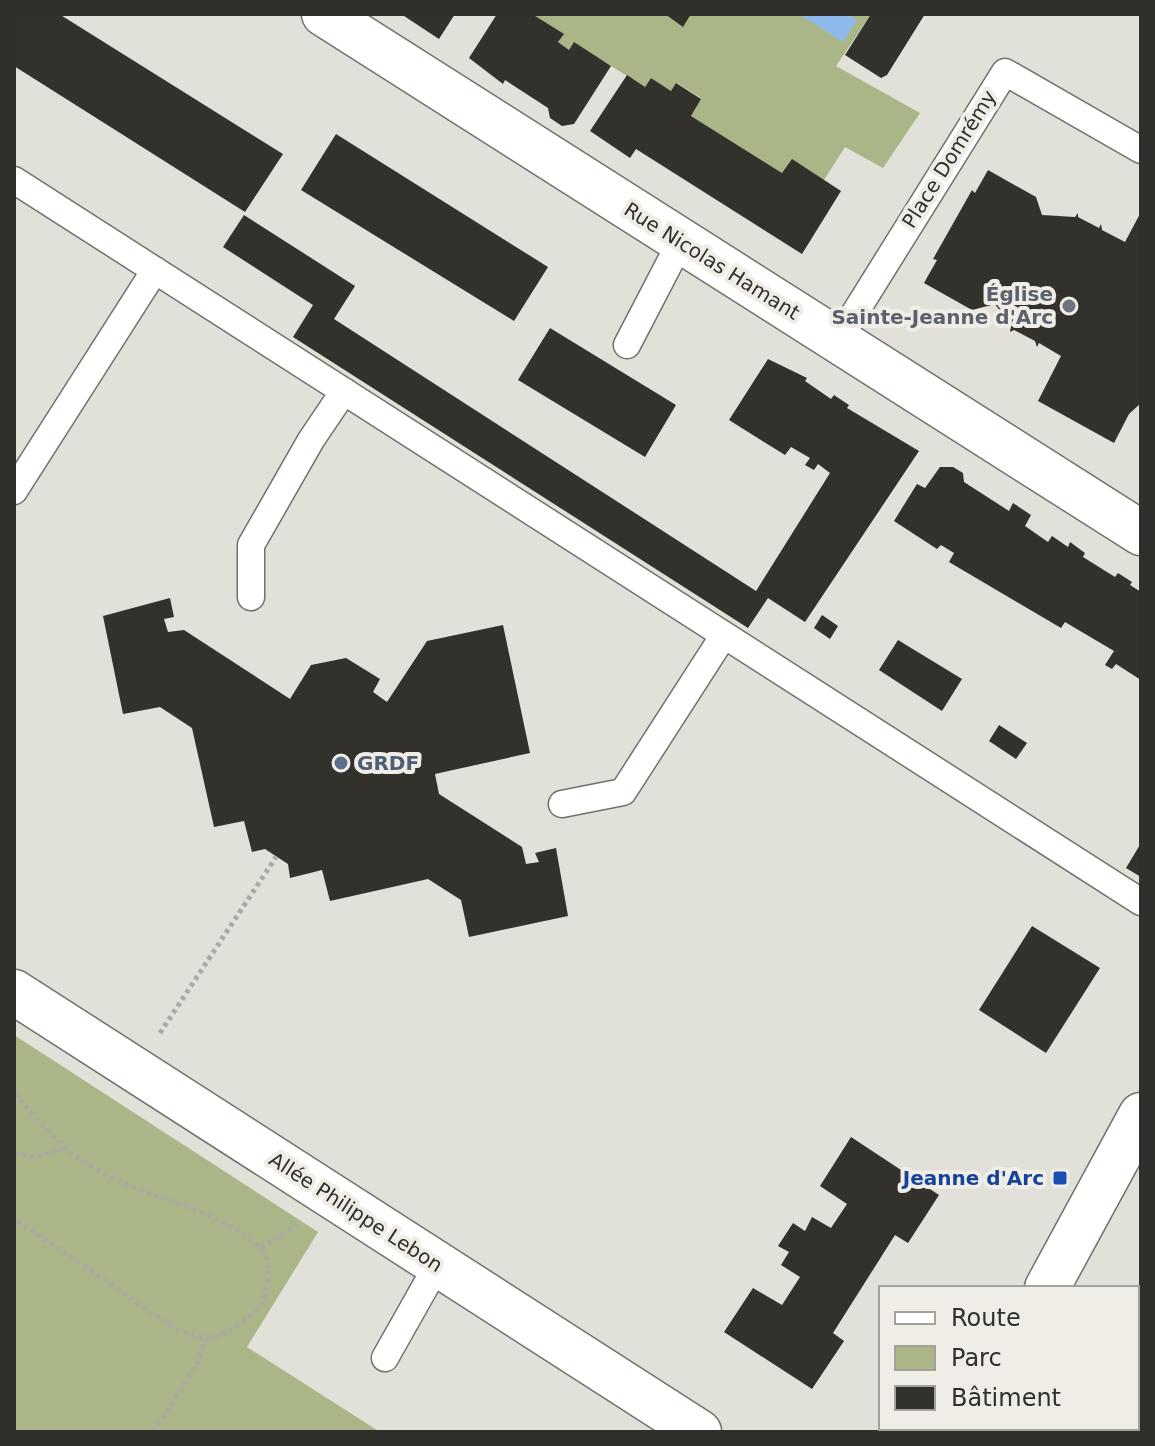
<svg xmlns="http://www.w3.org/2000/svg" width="1155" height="1446" font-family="'DejaVu Sans',sans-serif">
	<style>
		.green { fill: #abb688 }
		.water { fill: #8eb9eb }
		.building { fill: #32312b }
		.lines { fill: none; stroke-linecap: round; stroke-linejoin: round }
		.service-casing { stroke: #71706a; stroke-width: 29 }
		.minor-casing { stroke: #71706a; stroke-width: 47 }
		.secondary-casing { stroke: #71706a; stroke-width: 47 }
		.path { stroke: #aaa9a3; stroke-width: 5; stroke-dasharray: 4 4; stroke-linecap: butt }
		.service { stroke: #fff; stroke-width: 26 }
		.minor { stroke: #fff; stroke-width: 44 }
		.secondary { stroke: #fff; stroke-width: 44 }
		.worship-dot { fill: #6b7280; stroke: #efede6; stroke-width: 3 }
		.service-dot { fill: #5c6f8a; stroke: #efede6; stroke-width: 3 }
		.transit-dot { fill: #1a4fb4; stroke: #efede6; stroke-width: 3 }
		.labels { text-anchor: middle; stroke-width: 8; stroke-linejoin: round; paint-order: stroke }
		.street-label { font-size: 20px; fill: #302f2c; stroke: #efede6 }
		.worship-label { font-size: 20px; font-weight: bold; fill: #5b616d; stroke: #efede6; text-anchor: end }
		.service-label { font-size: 20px; font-weight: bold; fill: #4e5e75; stroke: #efede6; text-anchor: start }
		.transit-label { font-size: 20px; font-weight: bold; fill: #164399; stroke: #efede6; text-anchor: end }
	</style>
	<rect width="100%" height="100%" fill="#e1e0d9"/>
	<path class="green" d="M 532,14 L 871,14 L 836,66 L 920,113 L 883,168 L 845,147 L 824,180 L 782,173 L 691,116 L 701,98 L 677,83 L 671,91 L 651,78 L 645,87 L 574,43 L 569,50 L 558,42 L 563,35 Z
		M 14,1035 L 318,1232 L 247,1347 L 380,1432 L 14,1432 Z"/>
	<path class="water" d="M 799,14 L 848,14 L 857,20 L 843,42 Z"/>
	<path class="building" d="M 14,14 L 59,14 L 283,154 L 245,212 L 14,66 Z
		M 401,14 L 455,14 L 439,39 Z
		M 497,14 L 532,14 L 564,34 L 558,42 L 569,50 L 574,42 L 611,66 L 574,124 L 562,126 L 550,118 L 548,108 L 505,80 L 503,84 L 469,58 Z
		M 665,14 L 691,14 L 683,27 Z
		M 871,14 L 925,14 L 887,75 L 881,78 L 845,55 Z
		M 627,75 L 645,87 L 651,78 L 671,91 L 676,83 L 701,99 L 691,116 L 782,173 L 792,159 L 841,191 L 802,254 L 636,149 L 630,158 L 590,131 Z
		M 336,134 L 548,267 L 514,321 L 301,190 Z
		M 988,170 L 1036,197 L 1042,215 L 1075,217 L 1078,213 L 1078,217 L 1099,228 L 1101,224 L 1102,230 L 1125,242 L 1141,212 L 1141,403 L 1129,414 L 1114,443 L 1038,401 L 1061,356 L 1039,343 L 1037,347 L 1035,341 L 1014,330 L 1010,332 L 1011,326 L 995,304 L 972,310 L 924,283 L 937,260 L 933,259 L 972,190 L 975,193 Z
		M 244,215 L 355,286 L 334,319 L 756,591 L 830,473 L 818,464 L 814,470 L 805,465 L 810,458 L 791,447 L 785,455 L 729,420 L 768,359 L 807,378 L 805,381 L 831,399 L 834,395 L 849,405 L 847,408 L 919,451 L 805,622 L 768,598 L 748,628 L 293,337 L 313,305 L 223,247 Z
		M 550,328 L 676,405 L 645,457 L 518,380 Z
		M 940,467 L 953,467 L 963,473 L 964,482 L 1009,511 L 1013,503 L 1031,515 L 1025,526 L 1048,542 L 1052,536 L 1068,547 L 1070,542 L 1085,553 L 1083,557 L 1115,577 L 1118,573 L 1132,582 L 1130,585 L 1141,592 L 1141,680 L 1116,664 L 1112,669 L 1105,665 L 1114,651 L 1065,622 L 1061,628 L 949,562 L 954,553 L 941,545 L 937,549 L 894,521 L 917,484 L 925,488 Z
		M 170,598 L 174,617 L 164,619 L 168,632 L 184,630 L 290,699 L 311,665 L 346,658 L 380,679 L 373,692 L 387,702 L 427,641 L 503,625 L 530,753 L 435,774 L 439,794 L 522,847 L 526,864 L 539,862 L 535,853 L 556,848 L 568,916 L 469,937 L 461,900 L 428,879 L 330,901 L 322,870 L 290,878 L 288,864 L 265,849 L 252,852 L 244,821 L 214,827 L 192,728 L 160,707 L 123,714 L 103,616 Z
		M 822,615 L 838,626 L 830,639 L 814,628 Z
		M 898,640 L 962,679 L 942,711 L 879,670 Z
		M 999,725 L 1027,743 L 1016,759 L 989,741 Z
		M 1141,843 L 1141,877 L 1126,868 Z
		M 1032,926 L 1100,968 L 1046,1053 L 979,1010 Z
		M 851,1137 L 939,1195 L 908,1243 L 895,1235 L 833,1333 L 844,1341 L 812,1389 L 724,1332 L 753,1288 L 782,1305 L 800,1277 L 781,1265 L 789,1252 L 778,1246 L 793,1223 L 805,1231 L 812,1217 L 831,1228 L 847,1204 L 820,1186 Z
		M 1141,1284 L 1141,1378 L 1137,1376 L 1137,1291 Z"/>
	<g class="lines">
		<g class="service-casing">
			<path id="service" d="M 14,180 L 1141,902
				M 838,340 L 1005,72 L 1141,150
				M 627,345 L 681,241
				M 14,491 L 155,270
				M 251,597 L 251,545 L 311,440 L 344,391
				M 562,804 L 623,792 L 724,635
				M 385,1358 L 438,1264"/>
		</g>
		<g class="minor-casing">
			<path id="minor" d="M 324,14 L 1141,533
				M 14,992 L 699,1432"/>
		</g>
		<g class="secondary-casing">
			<path id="secondary" d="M 1047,1288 L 1141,1115
				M 968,1432 L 971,1428"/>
		</g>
		<path class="path" d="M 160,1033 L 276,857
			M 14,1094 C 42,1123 64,1152 99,1171 C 150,1199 214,1208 259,1246 C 274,1260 269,1294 258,1309 C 252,1316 241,1322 234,1327 C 213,1343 200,1338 177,1330 L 14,1218
			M 14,1153 L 34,1157 L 63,1149
			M 261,1248 L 297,1225
			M 154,1432 L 196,1365 L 206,1340"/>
		<use href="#service" class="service"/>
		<use href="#minor" class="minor"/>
		<use href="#secondary" class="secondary"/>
	</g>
	<circle class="worship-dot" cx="1069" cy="306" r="8"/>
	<circle class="service-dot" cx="341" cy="763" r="8"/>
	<rect class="transit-dot" x="1052" y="1170" width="16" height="16" rx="4"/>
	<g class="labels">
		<g class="street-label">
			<text transform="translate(949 159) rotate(-58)" y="7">Place Domrémy</text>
			<text transform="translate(712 261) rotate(32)" y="7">Rue Nicolas Hamant</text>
			<text transform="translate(356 1212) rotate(33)" y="7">Allée Philippe Lebon</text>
		</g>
		<g class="worship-label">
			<text x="1053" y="301">Église<tspan x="1053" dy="23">Sainte-Jeanne d'Arc</tspan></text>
		</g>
		<g class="service-label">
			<text x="357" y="770">GRDF</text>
		</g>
		<g class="transit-label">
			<text x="1044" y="1185">Jeanne d'Arc</text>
		</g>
	</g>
	<rect width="1155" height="1446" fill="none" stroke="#302f2c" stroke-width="32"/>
	<rect x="879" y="1286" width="260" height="144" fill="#efede6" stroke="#a3a19c" stroke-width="2"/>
	<rect x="895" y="1312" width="40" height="12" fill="#ffffff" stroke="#a3a19c" stroke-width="2"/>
	<text x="951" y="1326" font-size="24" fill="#302f2c">Route</text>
	<rect x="895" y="1346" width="40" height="24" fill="#abb688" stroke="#a3a19c" stroke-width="2"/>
	<text x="951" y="1366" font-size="24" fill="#302f2c">Parc</text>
	<rect x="895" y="1386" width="40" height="24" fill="#32312b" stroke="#a3a19c" stroke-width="2"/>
	<text x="951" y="1406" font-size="24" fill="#302f2c">Bâtiment</text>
</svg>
